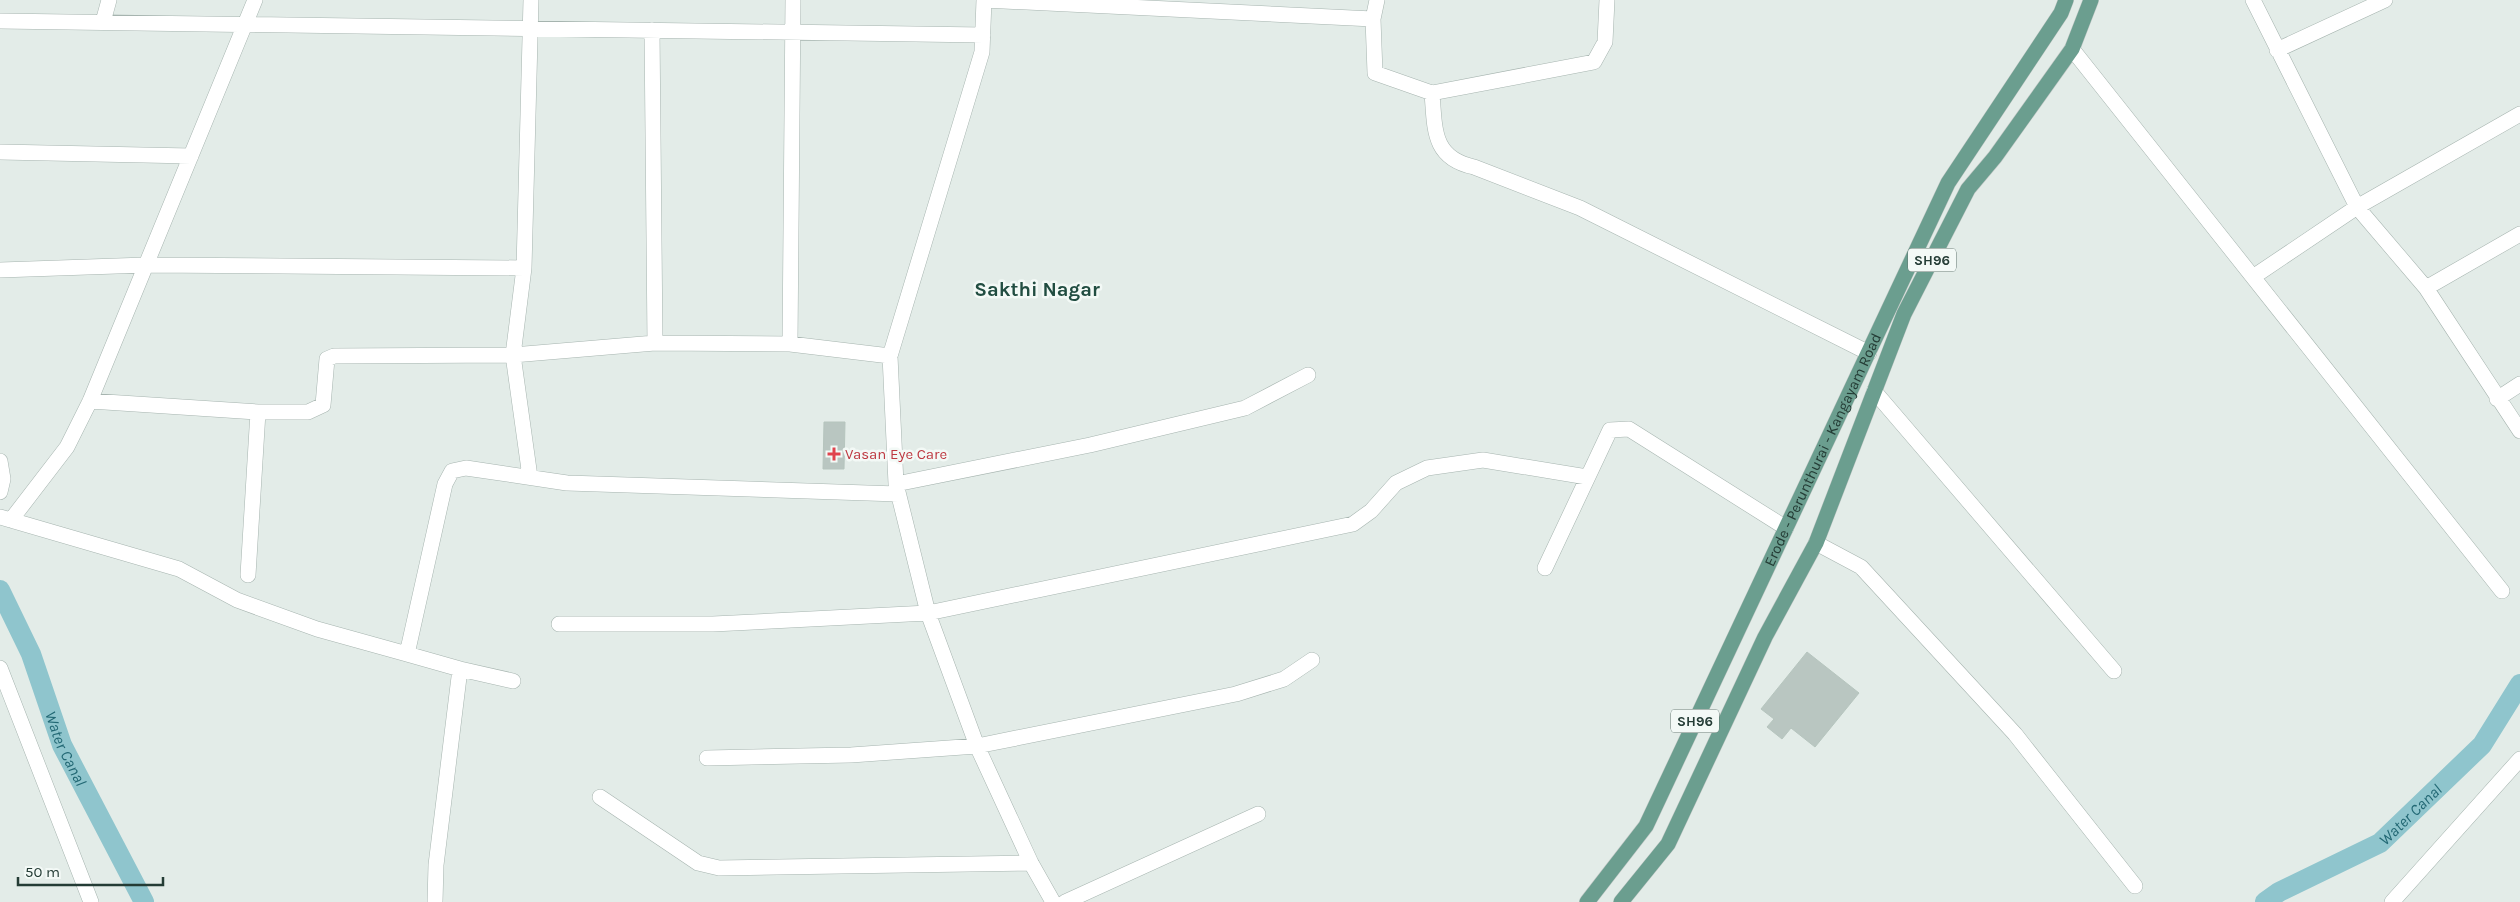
<svg xmlns="http://www.w3.org/2000/svg" width="2520" height="902" font-family="Karla,sans-serif">
	<style>
		.lines { fill: none; stroke-linecap: round; stroke-linejoin: round }
		.canal { stroke: #8fc5cd; stroke-width: 20 }
		.building { fill: #b9c6c1; stroke: #b6c5be }
		.minor-casing { stroke: #a6b4af; stroke-width: 16 }
		.primary-casing { stroke: #c2c8c6; stroke-width: 16 }
		.minor { stroke: #fff; stroke-width: 15 }
		.primary { stroke: #6b9e8f; stroke-width: 15 }
		.health-dot { fill: #e0444e; stroke: #f3f9f6; stroke-width: 2 }
		.labels { text-anchor: middle; stroke-width: 5; stroke-linejoin: round; paint-order: stroke }
		.shield { fill: #f3f9f6; stroke: #62756f; stroke-width: 1 }
		.shield-label { font-size: 14px; font-weight: bold; fill: #243c35 }
		.street-label { font-size: 15px; fill: #243c35; stroke: #f3f9f6 }
		.health-label { font-size: 15px; fill: #be3a42; stroke: #f3f9f6; text-anchor: start }
		.water-label { font-size: 16px; font-style: italic; fill: #226874; stroke: #f3f9f6 }
		.district-label { font-size: 20px; font-weight: bold; fill: #214d41; stroke: #f3f9f6 }
	</style>
	<rect width="100%" height="100%" fill="#e3ece8"/>
	<g class="lines">
		<g class="canal">
			<path id="s1" d="M 0,590 L 31,654 L 62,745 L 144,902"/>
			<path id="s2" d="M 2265,902 L 2279,892 L 2380,843 L 2482,745 L 2520,684"/>
		</g>
	</g>
	<path class="building" d="M 824,422 L 845,422 L 844,469 L 823,469 Z
		M 1807,652 L 1859,693 L 1815,747 L 1791,728 L 1782,739 L 1767,727 L 1774,719 L 1761,709 Z"/>
	<g class="lines">
		<g class="minor-casing">
			<path id="minor" d="M 984,0 L 1373,19 L 1375,73 L 1432,93 C 1435,129 1432,158 1474,167 L 1580,208 L 1869,353
				M 984,0 L 982,52 L 890,356 L 896,484 L 928,613 L 977,746 L 1031,863 L 1053,902
				M 2253,0 L 2357,207 L 2426,288 L 2520,431
				M 1373,19 L 1377,0
				M 0,21 L 983,35
				M 103,22 L 109,0
				M 652,30 L 655,343
				M 2072,49 L 2502,591
				M 2277,50 L 2385,0
				M 1432,93 L 1594,62 L 1605,42 L 1607,0
				M 0,152 L 191,156
				M 0,270 L 146,265 L 524,268
				M 2253,277 L 2357,207 L 2520,114
				M 2426,288 L 2520,234
				M 790,344 L 793,0
				M 1874,391 L 2114,671
				M 2497,399 L 2520,384
				M 90,401 L 258,412 L 248,575
				M 258,412 L 308,412 L 323,405 L 327,359 L 334,356 L 513,355 L 655,343 L 790,344 L 890,356
				M 0,461 L 3,479 L 0,492
				M 530,477 L 513,355 L 524,268 L 531,0
				M 896,484 L 1090,445 L 1245,408 L 1308,375
				M 0,517 L 179,569 L 237,600 L 317,629 L 407,654 L 445,484 L 452,471 L 466,468 L 567,483 L 898,494
				M 11,520 L 67,447 L 90,401 L 255,0
				M 1816,543 L 1861,567 L 2015,734 L 2135,886
				M 1545,568 L 1610,430 L 1629,429 L 1786,528
				M 559,624 L 713,624 L 928,613 L 1353,524 L 1371,511 L 1396,483 L 1427,468 L 1483,460 L 1587,477
				M 407,654 L 460,669 L 436,865 L 435,902
				M 0,668 L 91,902
				M 460,669 L 513,681
				M 707,758 L 851,755 L 977,746 L 1236,694 L 1284,679 L 1312,660
				M 600,797 L 698,863 L 719,868 L 1031,863
				M 1065,902 L 1258,814
				M 2392,902 L 2520,759"/>
		</g>
		<g class="primary-casing">
			<g id="primary">
				<path id="s3" d="M 1587,902 L 1646,826 L 1948,183 L 2061,13 L 2066,0"/>
				<path d="M 1621,902 L 1668,844 L 1765,637 L 1816,543 L 1904,314 L 1968,189 L 1995,157 L 2072,49 L 2091,0"/>
			</g>
		</g>
		<use href="#minor" class="minor"/>
		<use href="#primary" class="primary"/>
	</g>
	<path class="health-dot" d="M831.5 446.5h5v5h5v5h-5v5h-5v-5h-5v-5h5z"/>
	<g class="labels">
		<g class="shield">
			<rect x="1908" y="248.5" width="48" height="23" rx="4"/>
			<rect x="1671" y="709.5" width="48" height="23" rx="4"/>
		</g>
		<g class="shield-label">
			<text x="1932" y="265">SH96</text>
			<text x="1695" y="726">SH96</text>
		</g>
		<g class="street-label">
			<text dy="5" stroke="none"><textPath href="#s3" startOffset="512">Erode - Perunthurai - Kangayam Road</textPath></text>
		</g>
		<g class="health-label">
			<text x="845" y="459">Vasan Eye Care</text>
		</g>
		<g class="water-label">
			<text dy="6" stroke="none"><textPath href="#s1" startOffset="172">Water Canal</textPath></text>
			<text dy="6" stroke="none"><textPath href="#s2" startOffset="171">Water Canal</textPath></text>
		</g>
		<g class="district-label">
			<text x="1037" y="296">Sakthi Nagar</text>
		</g>
	</g>
	<path d="M18 877v8h145v-8" fill="none" stroke="#243c35" stroke-width="2.5"/>
	<text x="25" y="877" font-size="15" fill="#243c35" stroke="#f3f9f6" stroke-width="4" paint-order="stroke">50 m</text>
</svg>
